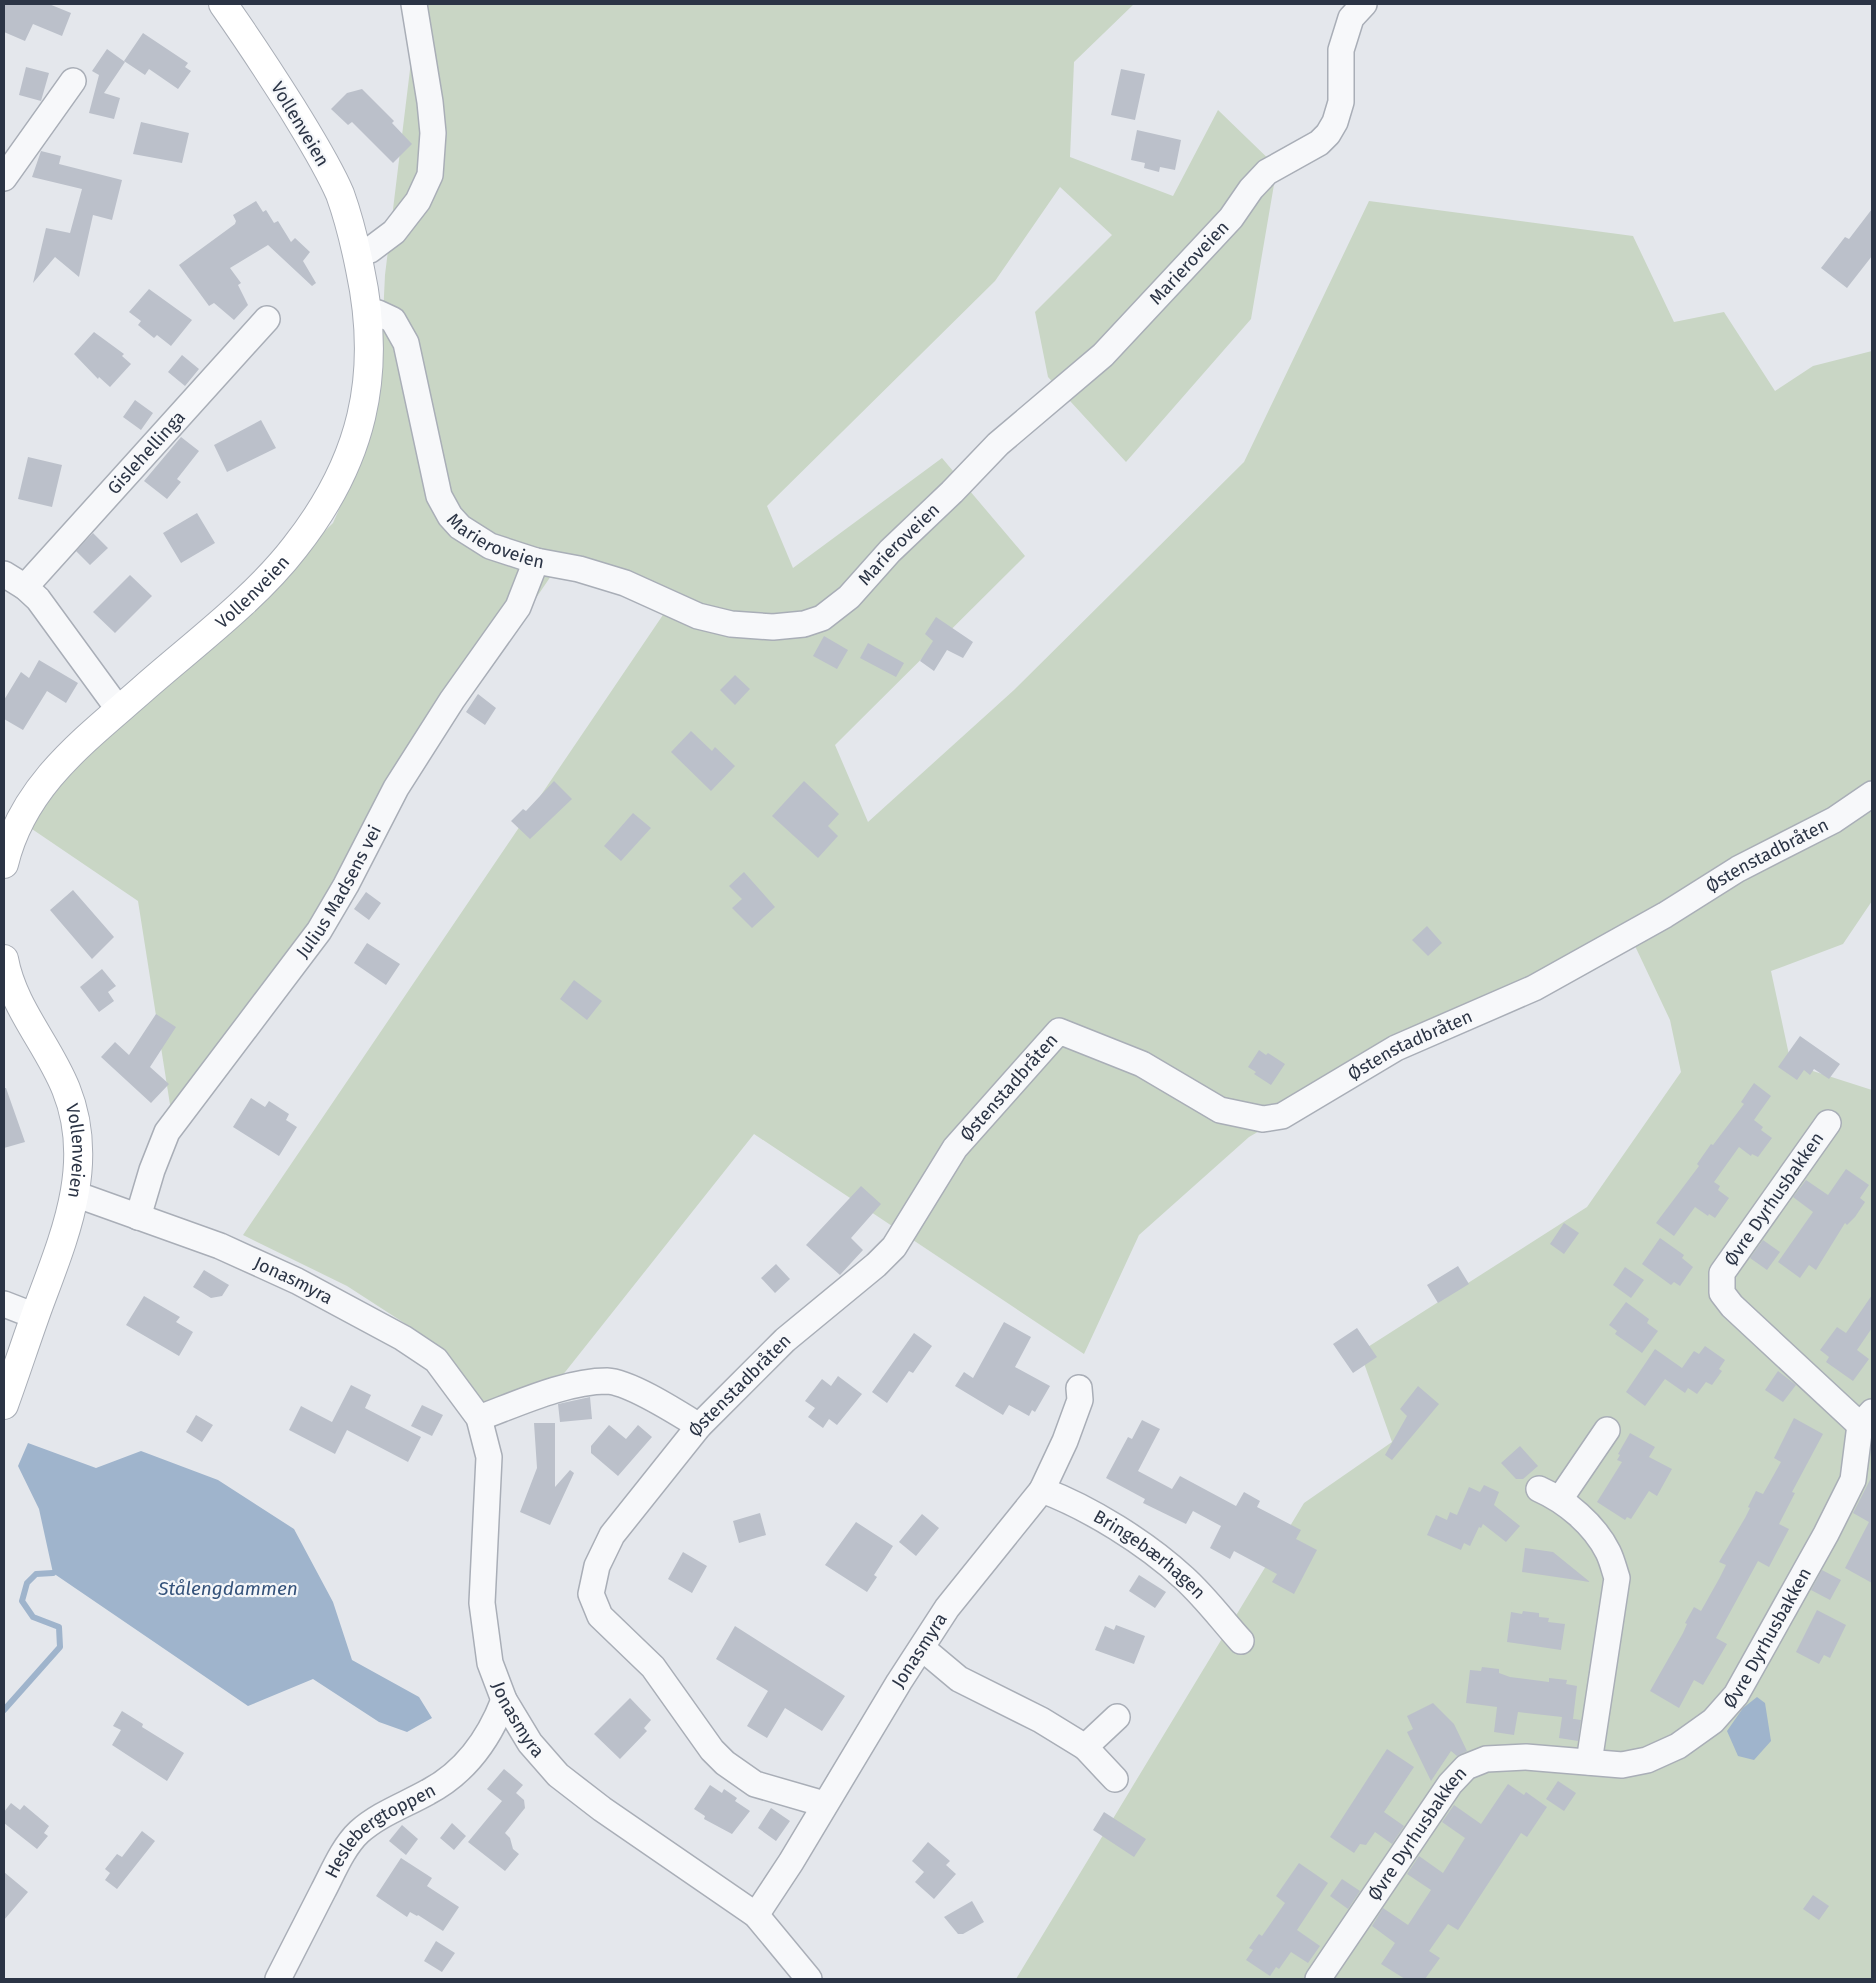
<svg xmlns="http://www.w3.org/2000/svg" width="1876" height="1983" font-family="'Fira Sans',sans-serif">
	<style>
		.green { fill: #c9d6c5 }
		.water { fill: #9fb4cc }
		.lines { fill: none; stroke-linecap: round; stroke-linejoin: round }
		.stream { stroke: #9fb4cc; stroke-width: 6 }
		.building { fill: #bbc0ca }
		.street-casing { stroke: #a9aeb7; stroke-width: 28 }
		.secondary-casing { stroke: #a9aeb7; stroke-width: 30 }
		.street { stroke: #f7f8fa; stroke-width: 25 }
		.secondary { stroke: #fff; stroke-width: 28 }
		.labels { text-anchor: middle; stroke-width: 4.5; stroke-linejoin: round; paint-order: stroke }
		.street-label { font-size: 18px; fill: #2b3445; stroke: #f4f6f9 }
		.water-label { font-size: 19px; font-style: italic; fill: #34527a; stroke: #f4f6f9 }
	</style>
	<rect width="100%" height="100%" fill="#e4e7ec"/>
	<path class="green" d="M 418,4 L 1134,4 L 1074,62 L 1070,157 L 1173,196 L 1218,110 L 1277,167 L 1251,319 L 1126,462 L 1048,377 L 1035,312 L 1112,235 L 1060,187 L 995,281 L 767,506 L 793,568 L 942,458 L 1025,556 L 835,745 L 868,822 L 1014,690 L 1244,462 L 1369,201 L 1633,236 L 1674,322 L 1724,312 L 1775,391 L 1813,366 L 1872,351 L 1872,901 L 1843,944 L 1771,971 L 1791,1064 L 1872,1090 L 1872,1979 L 1016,1979 L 1304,1503 L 1392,1442 L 1360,1352 L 1587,1207 L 1681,1072 L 1670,1020 L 1635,946 L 1421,1037 L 1249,1137 L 1139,1235 L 1084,1354 L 754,1134 L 554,1386 L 482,1412 L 432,1341 L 347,1286 L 243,1235 L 669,606 L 553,573 L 174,1130 L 138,901 L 29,827 L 67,772 L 212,641 L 333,523 L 360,462 L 379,400 L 385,275 Z"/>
	<path class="water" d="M 28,1443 L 96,1468 L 141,1451 L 218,1480 L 294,1529 L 333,1602 L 352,1660 L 419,1697 L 432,1718 L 407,1732 L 379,1722 L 313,1679 L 248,1706 L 53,1573 L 39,1509 L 18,1466 Z
		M 1757,1697 L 1765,1703 L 1771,1741 L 1754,1760 L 1738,1756 L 1727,1731 L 1743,1708 Z"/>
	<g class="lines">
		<path class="stream" d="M 4,1710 L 60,1647 L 59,1627 L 33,1617 L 22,1601 L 27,1583 L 36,1574 L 53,1573"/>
	</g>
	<path class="building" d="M 4,4 L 49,4 L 71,13 L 62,36 L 33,24 L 25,41 L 4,32 Z
		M 143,33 L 188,63 L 185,67 L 191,71 L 178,89 L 149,69 L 145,75 L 124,61 Z
		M 107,49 L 125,62 L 104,93 L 120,98 L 114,119 L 89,113 L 99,75 L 92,71 Z
		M 26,67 L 49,73 L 41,101 L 19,95 Z
		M 1121,69 L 1145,74 L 1135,120 L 1111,115 Z
		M 362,89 L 394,121 L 392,123 L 412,144 L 393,163 L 352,122 L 348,125 L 331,109 L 347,93 Z
		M 141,122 L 189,133 L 182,163 L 133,154 Z
		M 1137,130 L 1181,140 L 1175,170 L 1160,167 L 1159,172 L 1144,168 L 1145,163 L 1131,160 Z
		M 41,151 L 61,156 L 59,164 L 122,180 L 112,220 L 93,215 L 79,277 L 55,257 L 33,283 L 46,228 L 70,233 L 82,189 L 32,177 Z
		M 256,201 L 263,212 L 266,210 L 274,223 L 278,221 L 291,242 L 295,238 L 310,252 L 303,261 L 316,283 L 312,286 L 268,245 L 230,268 L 241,283 L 238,285 L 248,305 L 234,320 L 214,303 L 209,306 L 179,265 L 235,224 L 236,221 L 233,215 Z
		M 1872,209 L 1872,256 L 1847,288 L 1821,268 L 1845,237 L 1849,239 Z
		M 149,289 L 192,320 L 171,346 L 157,335 L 154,338 L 138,325 L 141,321 L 129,312 Z
		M 94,332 L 124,354 L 122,356 L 131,364 L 110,387 L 99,377 L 98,379 L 74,354 Z
		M 182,355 L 199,369 L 185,386 L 168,372 Z
		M 135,400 L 153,413 L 141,430 L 123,417 Z
		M 261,420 L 276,448 L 227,472 L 214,445 Z
		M 181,437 L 199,451 L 177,479 L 181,482 L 167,499 L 144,481 Z
		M 28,457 L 62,465 L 52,507 L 18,499 Z
		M 197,513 L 215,543 L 181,563 L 163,533 Z
		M 93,533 L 108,548 L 90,565 L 76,551 Z
		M 130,575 L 152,596 L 115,633 L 93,612 Z
		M 936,617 L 973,642 L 963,658 L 947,650 L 934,671 L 920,661 L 933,641 L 925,634 Z
		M 824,636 L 848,650 L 837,669 L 813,656 Z
		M 868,643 L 904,663 L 896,677 L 860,658 Z
		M 39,660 L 78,683 L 66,703 L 47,691 L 23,730 L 4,719 L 4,700 L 21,672 L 29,678 Z
		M 735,675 L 750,689 L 735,705 L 720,690 Z
		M 478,694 L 496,708 L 485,725 L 466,712 Z
		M 691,731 L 712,751 L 715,747 L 735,766 L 711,791 L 671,752 Z
		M 554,781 L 572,799 L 530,839 L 511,821 L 523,809 L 526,811 Z
		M 804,781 L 839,814 L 828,826 L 838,836 L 818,858 L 772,816 Z
		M 633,813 L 651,828 L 621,861 L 604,846 Z
		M 744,872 L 775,907 L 752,928 L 732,908 L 742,899 L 729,886 Z
		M 73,890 L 114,937 L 92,959 L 50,910 Z
		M 366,892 L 381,903 L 369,920 L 354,909 Z
		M 1427,926 L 1442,943 L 1428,956 L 1412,940 Z
		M 367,943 L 400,964 L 386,985 L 354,963 Z
		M 102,969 L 116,986 L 108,992 L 114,1001 L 99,1012 L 80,987 Z
		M 574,980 L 602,1001 L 587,1020 L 560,999 Z
		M 156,1014 L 176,1027 L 150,1067 L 169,1084 L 151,1103 L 101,1057 L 115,1042 L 129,1055 Z
		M 1800,1036 L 1840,1064 L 1829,1079 L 1814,1069 L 1810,1075 L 1804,1070 L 1797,1080 L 1778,1067 Z
		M 1259,1050 L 1266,1055 L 1268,1053 L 1285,1064 L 1271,1085 L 1254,1074 L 1256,1072 L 1248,1067 Z
		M 1754,1083 L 1771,1096 L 1754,1120 L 1763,1127 L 1761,1130 L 1772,1138 L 1758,1157 L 1752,1154 L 1751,1156 L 1739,1147 L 1714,1182 L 1720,1186 L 1718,1190 L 1729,1198 L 1715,1218 L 1709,1214 L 1708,1216 L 1695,1207 L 1674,1236 L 1656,1223 L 1699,1166 L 1697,1164 L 1711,1144 L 1713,1145 L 1744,1104 L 1741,1102 Z
		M 4,1088 L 6,1088 L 25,1142 L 4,1148 Z
		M 251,1098 L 265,1107 L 269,1101 L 289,1114 L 286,1120 L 297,1127 L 279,1156 L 233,1127 Z
		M 1846,1169 L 1869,1185 L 1860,1198 L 1865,1202 L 1855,1217 L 1847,1225 L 1845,1223 L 1816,1270 L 1809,1265 L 1800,1278 L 1778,1262 L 1813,1212 L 1793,1197 L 1806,1180 L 1828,1195 Z
		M 861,1186 L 881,1204 L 851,1238 L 863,1250 L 840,1275 L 806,1245 Z
		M 1564,1223 L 1579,1233 L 1564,1254 L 1550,1244 Z
		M 1660,1238 L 1684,1255 L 1682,1258 L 1693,1267 L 1680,1286 L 1674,1282 L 1671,1285 L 1642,1264 Z
		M 1763,1240 L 1780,1252 L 1767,1270 L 1750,1258 Z
		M 776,1264 L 790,1279 L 775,1293 L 761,1278 Z
		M 1458,1266 L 1469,1284 L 1438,1303 L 1427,1285 Z
		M 1625,1267 L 1644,1280 L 1631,1298 L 1613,1285 Z
		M 204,1270 L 229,1285 L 222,1296 L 211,1298 L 193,1287 Z
		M 1872,1295 L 1872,1328 L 1857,1350 L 1869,1359 L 1853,1381 L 1826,1362 L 1829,1357 L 1820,1350 L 1837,1327 L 1846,1333 Z
		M 144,1296 L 180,1317 L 176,1322 L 193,1332 L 179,1356 L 126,1325 Z
		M 1626,1302 L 1649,1319 L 1647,1323 L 1658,1331 L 1642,1353 L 1615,1334 L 1617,1331 L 1609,1325 Z
		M 1004,1322 L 1031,1337 L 1015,1367 L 1050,1386 L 1035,1412 L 1032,1410 L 1029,1416 L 1009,1405 L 1003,1415 L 955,1386 L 964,1372 L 973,1378 Z
		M 1357,1328 L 1377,1357 L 1353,1373 L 1333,1344 Z
		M 914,1333 L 932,1346 L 913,1373 L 909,1371 L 887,1403 L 872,1392 Z
		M 1705,1346 L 1725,1360 L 1719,1369 L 1722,1371 L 1712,1385 L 1706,1382 L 1697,1394 L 1688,1388 L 1685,1393 L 1665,1379 L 1645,1406 L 1626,1392 L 1655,1349 L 1682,1368 L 1694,1351 L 1699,1354 Z
		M 1778,1371 L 1796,1385 L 1783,1402 L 1765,1390 Z
		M 838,1376 L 862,1394 L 837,1425 L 829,1419 L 823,1428 L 808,1417 L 815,1408 L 805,1401 L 822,1379 L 831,1386 Z
		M 351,1385 L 371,1395 L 365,1408 L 421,1437 L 408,1462 L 347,1430 L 335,1454 L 289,1430 L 301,1406 L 332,1422 Z
		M 1418,1386 L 1439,1404 L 1392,1460 L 1385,1455 L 1407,1416 L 1400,1409 Z
		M 590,1397 L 592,1419 L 560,1422 L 558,1404 Z
		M 422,1405 L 443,1415 L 432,1436 L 411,1426 Z
		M 196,1415 L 213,1425 L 202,1442 L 186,1432 Z
		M 1794,1418 L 1823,1434 L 1792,1492 L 1795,1493 L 1779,1524 L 1789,1529 L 1769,1567 L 1758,1561 L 1716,1638 L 1727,1644 L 1703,1685 L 1694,1680 L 1679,1708 L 1650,1691 L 1683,1633 L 1687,1624 L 1685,1623 L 1694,1607 L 1701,1611 L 1719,1579 L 1726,1565 L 1719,1562 L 1745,1518 L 1750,1508 L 1748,1507 L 1756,1491 L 1763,1494 L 1781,1462 L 1774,1458 Z
		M 1142,1420 L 1160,1429 L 1138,1471 L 1172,1489 L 1180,1476 L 1236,1506 L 1244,1492 L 1260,1501 L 1257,1507 L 1301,1530 L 1296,1539 L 1317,1550 L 1294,1594 L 1272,1582 L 1277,1574 L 1234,1551 L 1230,1559 L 1210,1548 L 1221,1526 L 1193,1511 L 1186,1524 L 1143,1503 L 1145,1499 L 1106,1478 L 1128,1437 L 1132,1439 Z
		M 534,1423 L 555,1423 L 555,1487 L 570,1470 L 574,1473 L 550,1525 L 520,1512 L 537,1468 Z
		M 609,1425 L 626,1439 L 638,1425 L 652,1437 L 618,1476 L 591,1453 L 591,1446 Z
		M 1630,1433 L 1655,1447 L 1649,1457 L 1672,1469 L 1657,1496 L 1649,1491 L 1631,1519 L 1627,1517 L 1625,1520 L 1597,1502 L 1622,1462 L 1617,1460 L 1620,1455 L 1618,1454 Z
		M 1520,1446 L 1538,1466 L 1523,1479 L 1516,1479 L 1501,1463 Z
		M 1872,1476 L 1872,1583 L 1845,1568 L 1869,1522 L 1853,1513 Z
		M 1484,1485 L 1499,1492 L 1494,1505 L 1520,1526 L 1506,1542 L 1483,1524 L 1481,1528 L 1479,1527 L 1470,1546 L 1464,1543 L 1461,1550 L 1427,1535 L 1436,1515 L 1447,1520 L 1450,1512 L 1457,1515 L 1469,1487 L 1480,1492 Z
		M 760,1513 L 766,1535 L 739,1543 L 733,1521 Z
		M 922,1514 L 939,1528 L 916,1556 L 899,1542 Z
		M 856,1522 L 893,1546 L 874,1575 L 877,1577 L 867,1592 L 825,1565 Z
		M 1525,1548 L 1553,1552 L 1590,1582 L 1522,1572 Z
		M 683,1552 L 707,1566 L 692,1593 L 668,1579 Z
		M 1822,1570 L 1841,1580 L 1830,1600 L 1811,1590 Z
		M 1139,1575 L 1166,1592 L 1155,1608 L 1129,1591 Z
		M 1817,1610 L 1846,1625 L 1830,1658 L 1824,1655 L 1819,1664 L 1796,1652 Z
		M 1523,1611 L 1539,1613 L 1539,1617 L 1549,1618 L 1548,1622 L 1565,1624 L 1561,1650 L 1507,1642 L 1511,1612 L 1522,1614 Z
		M 1116,1625 L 1145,1636 L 1134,1664 L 1095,1650 L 1105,1626 L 1114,1630 Z
		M 735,1626 L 845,1696 L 822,1731 L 785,1708 L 767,1738 L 747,1726 L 768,1691 L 716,1659 Z
		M 1482,1667 L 1499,1669 L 1499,1673 L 1510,1677 L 1549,1682 L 1549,1678 L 1567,1680 L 1566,1684 L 1577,1686 L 1573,1719 L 1568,1718 L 1581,1720 L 1578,1741 L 1559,1738 L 1562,1717 L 1518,1712 L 1514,1735 L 1494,1732 L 1497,1707 L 1466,1703 L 1470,1670 L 1481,1671 Z
		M 630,1698 L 651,1720 L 644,1728 L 647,1731 L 620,1759 L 594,1734 Z
		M 1433,1703 L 1454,1724 L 1467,1751 L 1457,1756 L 1451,1751 L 1431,1781 L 1407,1732 L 1413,1729 L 1407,1716 Z
		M 122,1711 L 143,1724 L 142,1727 L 184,1753 L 167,1781 L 112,1745 L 121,1730 L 113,1726 Z
		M 1387,1749 L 1414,1767 L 1384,1812 L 1404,1826 L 1392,1844 L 1375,1832 L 1366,1845 L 1360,1844 L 1354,1853 L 1330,1837 Z
		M 504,1769 L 523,1785 L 516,1793 L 524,1800 L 525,1808 L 505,1833 L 510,1838 L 513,1849 L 519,1854 L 505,1871 L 468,1842 L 502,1801 L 487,1789 Z
		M 1558,1781 L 1576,1793 L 1564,1811 L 1546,1799 Z
		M 1508,1784 L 1524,1795 L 1526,1792 L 1547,1807 L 1527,1837 L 1521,1833 L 1458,1930 L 1448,1924 L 1429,1951 L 1440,1958 L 1425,1979 L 1405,1979 L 1381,1964 L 1395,1943 L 1372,1926 L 1383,1908 L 1408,1925 L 1431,1890 L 1407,1874 L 1419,1856 L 1443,1873 L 1465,1838 L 1442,1822 L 1454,1805 L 1481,1824 Z
		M 710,1785 L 722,1793 L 724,1789 L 737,1798 L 735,1801 L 750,1811 L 732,1834 L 704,1819 L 705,1816 L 694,1809 Z
		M 11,1803 L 20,1810 L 24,1805 L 49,1826 L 44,1833 L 48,1836 L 37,1849 L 4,1823 L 4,1812 Z
		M 771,1808 L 790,1821 L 776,1841 L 758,1828 Z
		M 1104,1812 L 1146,1839 L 1134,1857 L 1093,1830 Z
		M 452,1823 L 466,1836 L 454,1850 L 440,1838 Z
		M 402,1825 L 418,1839 L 406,1855 L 389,1841 Z
		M 142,1831 L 155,1841 L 117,1889 L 105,1880 L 110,1873 L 105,1869 L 117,1854 L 122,1857 Z
		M 928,1842 L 950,1861 L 946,1865 L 956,1874 L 934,1899 L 915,1882 L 924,1872 L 912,1861 Z
		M 401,1858 L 432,1878 L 427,1886 L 459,1907 L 443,1931 L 418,1915 L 417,1916 L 410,1912 L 407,1917 L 376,1896 Z
		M 1299,1863 L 1328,1883 L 1297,1930 L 1320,1946 L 1308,1963 L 1291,1952 L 1279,1969 L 1276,1967 L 1270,1976 L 1246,1960 L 1253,1950 L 1249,1948 L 1259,1934 L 1262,1936 L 1285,1903 L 1276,1896 Z
		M 4,1872 L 28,1892 L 4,1920 Z
		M 1342,1879 L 1360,1891 L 1348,1909 L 1330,1896 Z
		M 1813,1895 L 1829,1906 L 1819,1920 L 1803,1909 Z
		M 972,1901 L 984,1922 L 963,1934 L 958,1934 L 944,1917 Z
		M 436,1941 L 455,1953 L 442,1972 L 424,1961 Z"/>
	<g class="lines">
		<g class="street-casing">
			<g id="street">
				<path d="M 4,178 L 73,81"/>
				<path d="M 357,254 L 370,250 L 394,232 L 418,201 L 430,175 L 433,133 L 430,102 L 414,4"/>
				<path id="s1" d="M 368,312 L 378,313 L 393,320 L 406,343 L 439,496 L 450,516 L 460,527 L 490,546 L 536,561 L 579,569 L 625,583 L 698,616 L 731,624 L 773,627 L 804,624 L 822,618 L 849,597 L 890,551 L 952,492 L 998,444 L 1103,355 L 1231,218 L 1251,189 L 1267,172 L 1319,143 L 1328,134 L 1335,122 L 1341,102 L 1341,50 L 1351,18 L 1364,4"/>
				<path d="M 4,574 L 25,587 L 38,599 L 119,710"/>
				<path id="s2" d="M 25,587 L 267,319"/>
				<path d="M 1828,1123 L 1722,1273 L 1722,1293 L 1732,1306 L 1860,1425"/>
				<path id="s3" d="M 75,1194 L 220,1246 L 297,1281 L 403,1338 L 436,1360 L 479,1418 L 489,1457 L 482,1603 L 490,1663 L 504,1700 L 530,1743 L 558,1775 L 602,1809 L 756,1915 L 809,1979"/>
				<path id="s4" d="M 138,1217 L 152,1170 L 167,1132 L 319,931 L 346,885 L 396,788 L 452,700 L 518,607 L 536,561"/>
				<path d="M 4,1304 L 35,1316"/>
				<path d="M 479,1418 C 517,1404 566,1381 607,1381 C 630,1382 678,1413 699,1426"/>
				<path d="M 1539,1489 C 1566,1501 1594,1524 1608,1552 C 1612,1560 1614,1569 1617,1578 L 1589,1762"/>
				<path id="s5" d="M 1042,1490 C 1090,1508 1146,1543 1184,1578 C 1205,1597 1222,1620 1241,1641"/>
				<path d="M 1560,1499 L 1607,1430"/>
				<path d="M 922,1648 L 959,1679 L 1041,1720 L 1085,1747 L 1117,1717"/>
				<path d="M 1085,1747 L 1115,1779"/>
				<path id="s6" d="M 824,1804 L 755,1784 L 725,1763 L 712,1750 L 653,1667 L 600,1616 L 591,1594 L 597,1566 L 612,1535 L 699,1426 L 785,1340 L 876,1265 L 894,1247 L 955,1148 L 1059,1031 L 1142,1064 L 1220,1110 L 1263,1119 L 1282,1116 L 1396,1048 L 1534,988 L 1665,915 L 1738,869 L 1834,820 L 1872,794"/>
				<path id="s7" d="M 756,1915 L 791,1862 L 899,1682 L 947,1608 L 1042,1490 L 1065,1441 L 1080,1400 L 1079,1388"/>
				<path id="s8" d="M 278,1979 C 293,1950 308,1920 323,1891 C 333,1872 343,1847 359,1832 C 379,1814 405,1805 428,1792 C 466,1772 489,1739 504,1700"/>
				<path id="s9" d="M 1318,1979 L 1450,1784 L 1466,1767 L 1486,1759 L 1526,1757 L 1622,1765 L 1647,1760 L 1678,1746 L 1713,1721 L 1736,1695 L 1826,1534 L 1853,1480 L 1860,1425 L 1872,1412"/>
			</g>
		</g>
		<g class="secondary-casing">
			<g id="secondary">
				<path id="s10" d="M 4,864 C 23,785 85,740 143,689 C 193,645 255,599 295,547 C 362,462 383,376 360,269 C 355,244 349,219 340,194 C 327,164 309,136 292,108 C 270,73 247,38 223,4"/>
				<path id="s11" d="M 4,959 C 13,1008 48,1044 66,1089 C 96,1163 65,1235 39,1305 C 27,1338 16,1372 4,1405"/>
			</g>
		</g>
		<use href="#street" class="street"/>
		<use href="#secondary" class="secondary"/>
	</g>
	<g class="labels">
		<g class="street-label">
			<text transform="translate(300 124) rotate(59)" y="6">Vollenveien</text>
			<text dy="6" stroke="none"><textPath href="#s1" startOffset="1141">Marieroveien</textPath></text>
			<text dy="6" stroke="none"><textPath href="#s2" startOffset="181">Gislehellinga</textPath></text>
			<text dy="6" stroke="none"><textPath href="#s1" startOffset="286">Marieroveien</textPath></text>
			<text dy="6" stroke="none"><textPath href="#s1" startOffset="736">Marieroveien</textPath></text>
			<text dy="6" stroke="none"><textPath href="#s10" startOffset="374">Vollenveien</textPath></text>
			<text dy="6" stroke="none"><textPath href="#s6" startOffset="1861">Østenstadbråten</textPath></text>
			<text dy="6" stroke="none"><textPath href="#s4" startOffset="386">Julius Madsens vei</textPath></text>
			<text dy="6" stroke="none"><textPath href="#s6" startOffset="1456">Østenstadbråten</textPath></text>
			<text dy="6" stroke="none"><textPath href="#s6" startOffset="991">Østenstadbråten</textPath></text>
			<text dy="6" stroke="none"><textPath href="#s11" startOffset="208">Vollenveien</textPath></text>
			<text transform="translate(1774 1199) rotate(-55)" y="6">Øvre Dyrhusbakken</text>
			<text dy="6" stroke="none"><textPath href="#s3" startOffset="235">Jonasmyra</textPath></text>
			<text dy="6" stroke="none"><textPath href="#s6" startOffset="586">Østenstadbråten</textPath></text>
			<text dy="6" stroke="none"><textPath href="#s5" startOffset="126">Bringebærhagen</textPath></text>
			<text dy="6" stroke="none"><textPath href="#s9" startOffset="619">Øvre Dyrhusbakken</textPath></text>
			<text dy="6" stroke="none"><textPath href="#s7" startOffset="311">Jonasmyra</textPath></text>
			<text dy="6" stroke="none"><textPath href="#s3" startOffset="781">Jonasmyra</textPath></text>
			<text dy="6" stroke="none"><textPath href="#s8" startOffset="185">Heslebergtoppen</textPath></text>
			<text dy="6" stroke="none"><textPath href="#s9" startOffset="176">Øvre Dyrhusbakken</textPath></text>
		</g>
		<g class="water-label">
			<text x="228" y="1595">Stålengdammen</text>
		</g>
	</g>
	<rect width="1876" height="1983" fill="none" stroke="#2b3445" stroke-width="10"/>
</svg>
